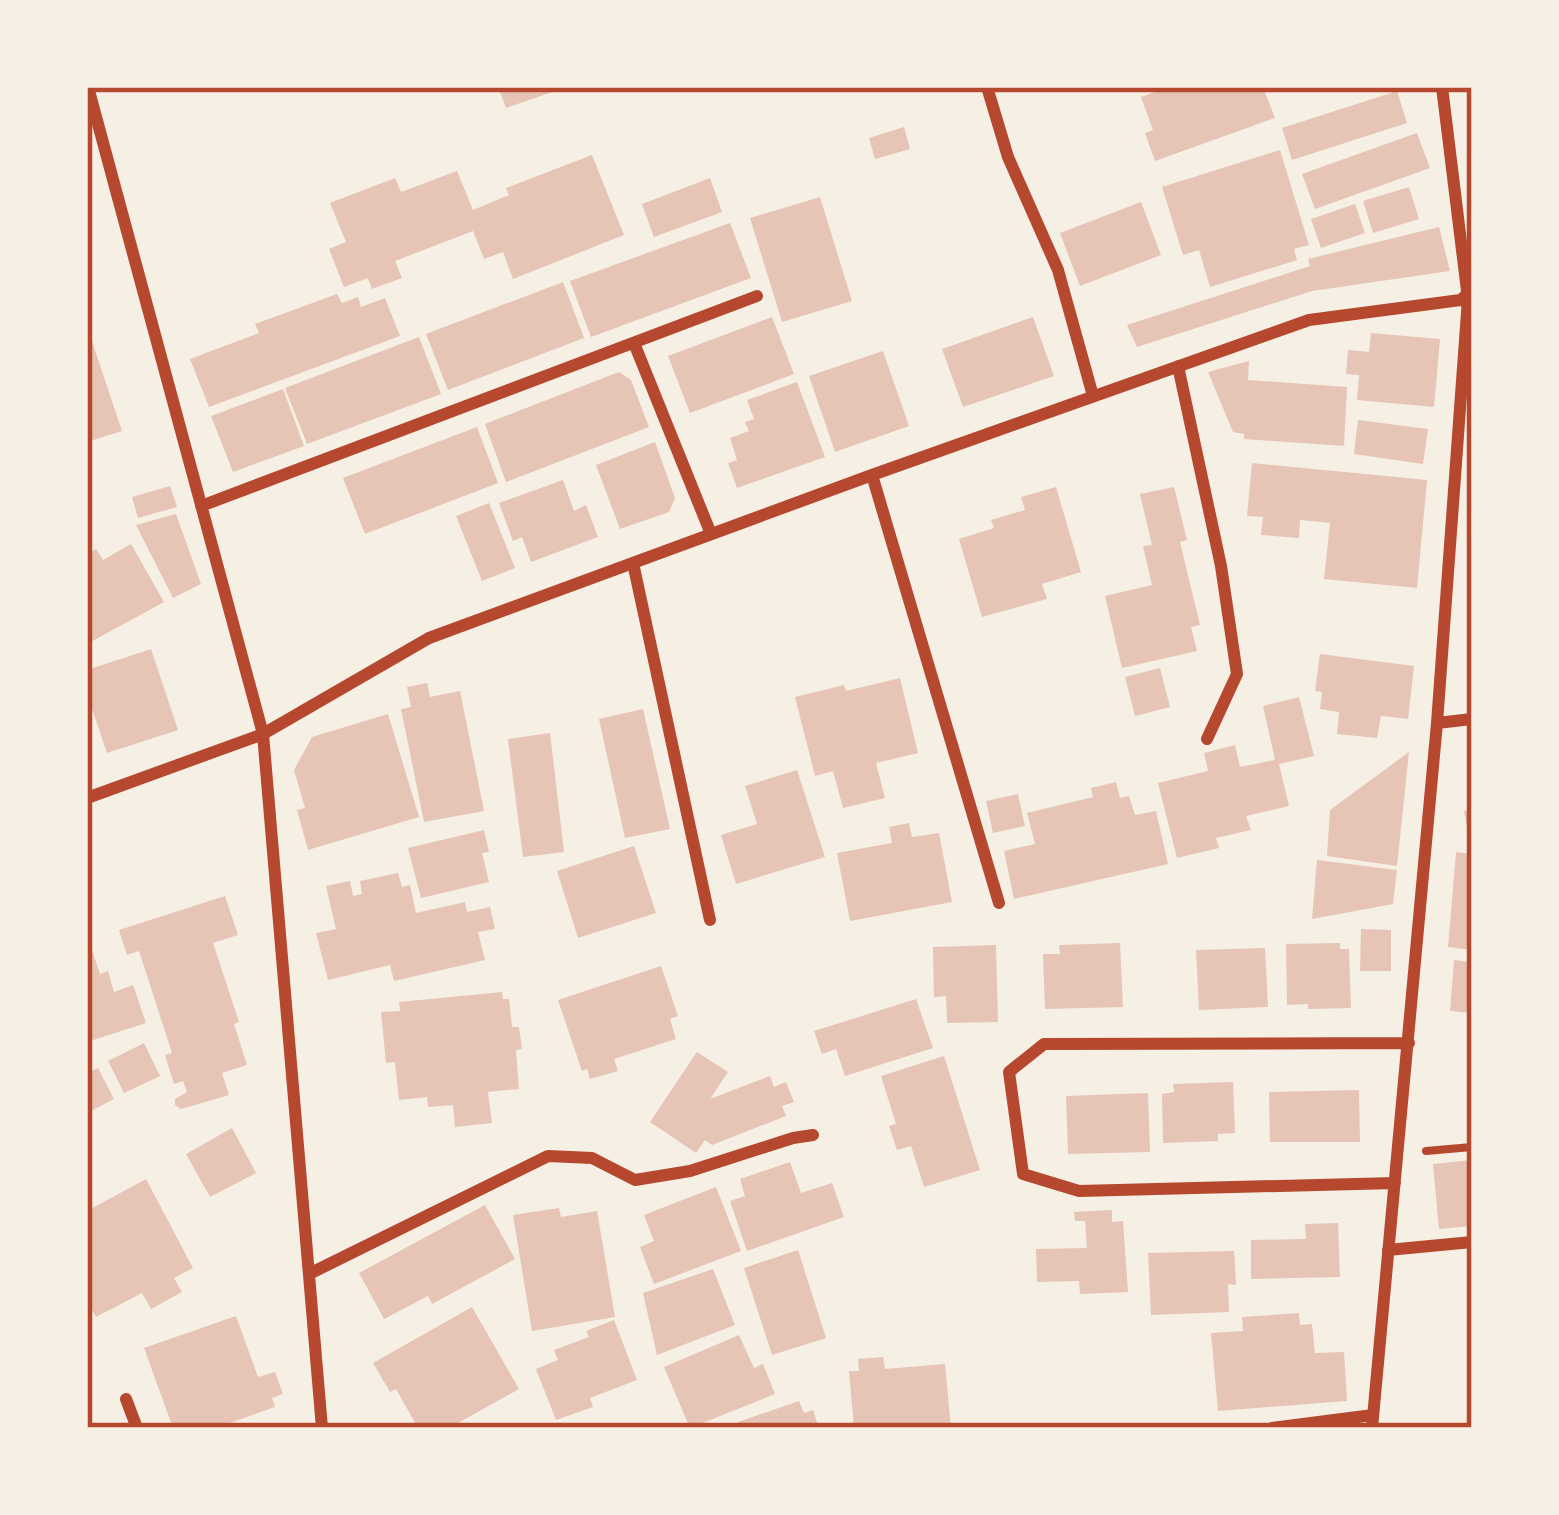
<svg xmlns="http://www.w3.org/2000/svg" width="1559" height="1515" viewBox="0 0 1559 1515" font-family="Jost,sans-serif">
<style>
.building{fill:#e6c5b7}
.lines{fill:none;stroke-linecap:round;stroke-linejoin:round}
.path{stroke:#b5482f;stroke-width:8}
.minor{stroke:#b5482f;stroke-width:12}
.tertiary{stroke:#b5482f;stroke-width:21}
.neatline{fill:none;stroke:#b5482f;stroke-width:4.5}
</style>
<rect width="100%" height="100%" fill="#f6efe4"/>
<path class="building" d="M 498,87 L 564,87 L 564,88 L 506,108 Z
M 1169,87 L 1263,87 L 1275,118 L 1155,161 L 1145,133 L 1153,130 L 1141,97 Z
M 1397,91 L 1407,123 L 1292,160 L 1282,128 Z
M 904,127 L 910,149 L 875,159 L 869,138 Z
M 1417,133 L 1430,168 L 1315,209 L 1302,174 Z
M 1280,150 L 1309,245 L 1294,249 L 1297,260 L 1210,287 L 1199,250 L 1183,255 L 1162,187 Z
M 592,155 L 624,235 L 513,279 L 503,252 L 484,259 L 473,231 L 395,261 L 402,278 L 372,289 L 368,278 L 344,287 L 329,249 L 346,242 L 330,203 L 395,178 L 401,192 L 457,171 L 473,210 L 509,195 L 506,188 Z
M 710,178 L 722,212 L 654,237 L 642,204 Z
M 1409,187 L 1419,219 L 1373,233 L 1363,201 Z
M 820,197 L 852,301 L 782,322 L 750,218 Z
M 1141,202 L 1161,255 L 1080,286 L 1060,233 Z
M 1355,204 L 1365,233 L 1321,248 L 1311,219 Z
M 730,223 L 751,278 L 591,337 L 570,281 Z
M 1439,227 L 1450,271 L 1312,291 L 1137,347 L 1127,325 L 1310,266 L 1308,259 Z
M 563,282 L 584,338 L 448,390 L 426,334 Z
M 337,294 L 342,303 L 358,297 L 361,307 L 385,298 L 400,336 L 209,407 L 190,359 L 259,333 L 255,324 Z
M 772,317 L 794,374 L 690,413 L 668,356 Z
M 1033,317 L 1054,376 L 963,407 L 942,349 Z
M 87,326 L 122,431 L 87,442 Z
M 1371,333 L 1440,339 L 1434,407 L 1357,400 L 1359,375 L 1346,374 L 1348,350 L 1369,352 Z
M 419,337 L 441,394 L 307,444 L 285,388 Z
M 883,351 L 909,426 L 835,452 L 809,376 Z
M 1249,361 L 1248,380 L 1347,387 L 1344,446 L 1244,439 L 1244,434 L 1233,432 L 1208,372 Z
M 619,372 L 631,380 L 649,427 L 506,482 L 485,424 Z
M 797,382 L 825,457 L 737,488 L 728,463 L 737,460 L 730,438 L 749,431 L 745,422 L 754,419 L 747,400 Z
M 283,389 L 304,446 L 233,472 L 211,416 Z
M 1358,420 L 1428,429 L 1423,464 L 1354,454 Z
M 477,427 L 498,483 L 365,534 L 343,478 Z
M 655,442 L 675,498 L 669,512 L 620,529 L 596,465 Z
M 1252,463 L 1427,480 L 1417,588 L 1324,579 L 1330,523 L 1300,520 L 1299,538 L 1261,535 L 1263,517 L 1247,516 Z
M 563,480 L 574,511 L 586,505 L 598,537 L 531,562 L 522,537 L 513,541 L 499,503 Z
M 170,486 L 177,507 L 138,518 L 132,497 Z
M 1056,487 L 1081,572 L 1042,584 L 1047,599 L 982,617 L 959,539 L 994,528 L 991,520 L 1025,510 L 1021,497 Z
M 1174,487 L 1187,540 L 1180,542 L 1200,625 L 1191,627 L 1197,651 L 1122,668 L 1105,596 L 1152,585 L 1143,546 L 1152,545 L 1140,494 Z
M 489,503 L 515,568 L 482,581 L 456,516 Z
M 176,514 L 201,584 L 173,598 L 136,525 Z
M 131,544 L 164,602 L 87,644 L 87,554 L 96,549 L 103,560 Z
M 151,649 L 178,730 L 107,753 L 87,694 L 87,670 Z
M 1320,654 L 1414,666 L 1408,719 L 1381,716 L 1377,738 L 1337,734 L 1339,712 L 1320,709 L 1322,692 L 1315,691 Z
M 1160,668 L 1170,707 L 1135,716 L 1125,677 Z
M 900,678 L 918,753 L 876,763 L 885,798 L 843,808 L 833,771 L 815,776 L 795,697 L 844,685 L 846,691 Z
M 427,683 L 430,697 L 460,691 L 484,811 L 424,822 L 401,709 L 411,707 L 407,687 Z
M 1299,697 L 1314,756 L 1279,764 L 1289,806 L 1246,816 L 1251,830 L 1216,838 L 1219,848 L 1177,858 L 1158,783 L 1208,771 L 1204,753 L 1235,745 L 1240,767 L 1275,760 L 1263,706 Z
M 643,709 L 670,829 L 625,838 L 599,719 Z
M 388,714 L 419,817 L 308,850 L 297,810 L 305,808 L 294,770 L 312,737 Z
M 550,733 L 564,852 L 523,857 L 508,739 Z
M 1409,752 L 1397,866 L 1327,856 L 1330,810 Z
M 797,770 L 825,857 L 736,884 L 721,835 L 757,824 L 745,786 Z
M 1116,782 L 1120,798 L 1129,796 L 1135,815 L 1156,811 L 1168,864 L 1014,899 L 1004,851 L 1035,844 L 1027,813 L 1093,797 L 1091,788 Z
M 1018,794 L 1025,826 L 993,833 L 986,801 Z
M 1472,810 L 1472,844 L 1470,844 L 1464,811 Z
M 909,823 L 912,837 L 939,833 L 952,902 L 850,921 L 837,853 L 892,843 L 889,827 Z
M 484,830 L 489,852 L 482,853 L 489,882 L 421,898 L 408,848 Z
M 634,846 L 656,913 L 578,938 L 557,871 Z
M 1456,852 L 1472,854 L 1472,950 L 1448,947 Z
M 1317,860 L 1397,870 L 1393,904 L 1312,919 Z
M 398,873 L 402,887 L 410,885 L 416,913 L 465,902 L 467,912 L 490,907 L 495,929 L 478,932 L 485,960 L 394,981 L 390,965 L 328,980 L 316,933 L 336,929 L 326,886 L 350,881 L 353,896 L 362,894 L 360,881 Z
M 225,896 L 238,935 L 213,943 L 239,1022 L 234,1024 L 247,1065 L 222,1073 L 229,1095 L 181,1109 L 175,1105 L 175,1099 L 187,1092 L 183,1081 L 174,1084 L 165,1055 L 172,1053 L 139,951 L 127,955 L 119,930 Z
M 1361,929 L 1391,930 L 1391,971 L 1360,971 Z
M 87,935 L 100,974 L 108,971 L 114,992 L 133,985 L 146,1023 L 87,1042 Z
M 1120,943 L 1123,1007 L 1045,1009 L 1043,954 L 1060,954 L 1059,945 Z
M 1340,943 L 1340,949 L 1349,949 L 1351,1008 L 1308,1009 L 1308,1004 L 1287,1005 L 1286,944 Z
M 996,945 L 998,1022 L 947,1023 L 946,996 L 934,997 L 933,947 Z
M 1265,948 L 1268,1007 L 1199,1010 L 1196,950 Z
M 1454,960 L 1472,962 L 1472,1013 L 1450,1011 Z
M 661,966 L 678,1016 L 670,1019 L 676,1039 L 614,1059 L 618,1071 L 590,1079 L 587,1069 L 582,1071 L 558,1000 Z
M 502,992 L 503,999 L 509,999 L 512,1027 L 519,1027 L 522,1049 L 516,1050 L 519,1089 L 488,1092 L 492,1123 L 455,1127 L 453,1105 L 428,1107 L 427,1097 L 399,1100 L 395,1062 L 386,1063 L 381,1012 L 400,1011 L 399,1002 Z
M 916,999 L 933,1048 L 845,1076 L 836,1049 L 822,1054 L 814,1031 Z
M 144,1043 L 160,1076 L 124,1093 L 108,1061 Z
M 697,1052 L 728,1072 L 710,1099 L 770,1076 L 774,1087 L 786,1082 L 794,1102 L 782,1106 L 786,1116 L 712,1145 L 705,1140 L 696,1153 L 650,1122 Z
M 944,1056 L 980,1170 L 924,1187 L 911,1146 L 897,1150 L 889,1126 L 896,1124 L 881,1076 Z
M 98,1068 L 114,1099 L 87,1113 L 87,1073 Z
M 1233,1082 L 1235,1133 L 1218,1134 L 1218,1141 L 1163,1143 L 1162,1094 L 1174,1092 L 1173,1084 Z
M 1359,1090 L 1360,1142 L 1270,1142 L 1269,1092 Z
M 1148,1093 L 1150,1152 L 1068,1154 L 1066,1096 Z
M 232,1128 L 256,1173 L 210,1197 L 186,1154 Z
M 1472,1160 L 1472,1226 L 1439,1229 L 1433,1164 Z
M 790,1162 L 801,1193 L 832,1183 L 844,1217 L 747,1251 L 730,1201 L 745,1196 L 740,1179 Z
M 146,1179 L 193,1268 L 174,1278 L 182,1292 L 151,1309 L 142,1293 L 96,1317 L 87,1301 L 87,1211 Z
M 716,1187 L 741,1251 L 654,1284 L 640,1247 L 654,1241 L 644,1215 Z
M 485,1205 L 515,1259 L 432,1304 L 428,1296 L 384,1319 L 359,1273 Z
M 559,1208 L 561,1217 L 597,1211 L 615,1317 L 532,1331 L 513,1215 Z
M 1112,1210 L 1112,1222 L 1123,1221 L 1128,1292 L 1080,1294 L 1079,1281 L 1037,1282 L 1036,1249 L 1087,1248 L 1085,1221 L 1075,1221 L 1074,1212 Z
M 1338,1223 L 1340,1277 L 1251,1279 L 1251,1240 L 1306,1239 L 1305,1224 Z
M 798,1250 L 826,1338 L 772,1355 L 744,1268 Z
M 1234,1251 L 1236,1285 L 1228,1284 L 1229,1312 L 1151,1315 L 1148,1253 Z
M 713,1269 L 735,1325 L 657,1355 L 643,1293 Z
M 472,1307 L 519,1389 L 449,1428 L 418,1428 L 396,1389 L 390,1392 L 373,1363 Z
M 1299,1313 L 1300,1325 L 1312,1324 L 1315,1353 L 1344,1352 L 1347,1401 L 1218,1411 L 1211,1333 L 1243,1331 L 1242,1317 Z
M 236,1316 L 258,1377 L 275,1372 L 283,1394 L 272,1398 L 275,1407 L 215,1428 L 173,1428 L 144,1348 Z
M 614,1320 L 637,1380 L 590,1398 L 593,1407 L 556,1420 L 536,1369 L 558,1360 L 554,1350 L 589,1337 L 586,1331 Z
M 739,1335 L 754,1368 L 763,1364 L 775,1394 L 690,1428 L 664,1367 Z
M 883,1357 L 885,1369 L 945,1364 L 951,1428 L 854,1428 L 849,1371 L 859,1371 L 858,1359 Z
M 799,1401 L 804,1413 L 813,1410 L 819,1428 L 740,1428 L 738,1422 Z"/>
<g class="lines">
<path class="path" d="M 1426,1151 L 1472,1147"/>
<path class="minor" d="M 88,87 L 263,734 L 322,1428
M 987,87 L 1008,157 L 1058,270 L 1093,396
M 634,343 L 711,534
M 1178,366 L 1221,566 L 1237,674 L 1207,739
M 872,475 L 999,903
M 201,506 L 757,296
M 633,563 L 710,920
M 1437,723 L 1472,719
M 87,798 L 263,734 L 429,638 L 872,475 L 1309,320 L 1468,299
M 1395,1183 L 1079,1191 L 1023,1174 L 1009,1072 L 1044,1044 L 1409,1043
M 1388,1250 L 1472,1242
M 309,1274 L 548,1156 L 592,1158 L 635,1180 L 690,1171 L 793,1138 L 813,1135
M 126,1399 L 137,1428
M 1272,1428 L 1373,1415
M 1372,1428 L 1437,723 L 1468,299 L 1442,87"/>
<path class="tertiary" d="M 1468,299 L 1472,298"/>
</g>
<rect width="1559" height="1515" fill="none" stroke="#f6efe4" stroke-width="180"/>
<rect x="90" y="90" width="1379" height="1335" class="neatline"/>
</svg>
